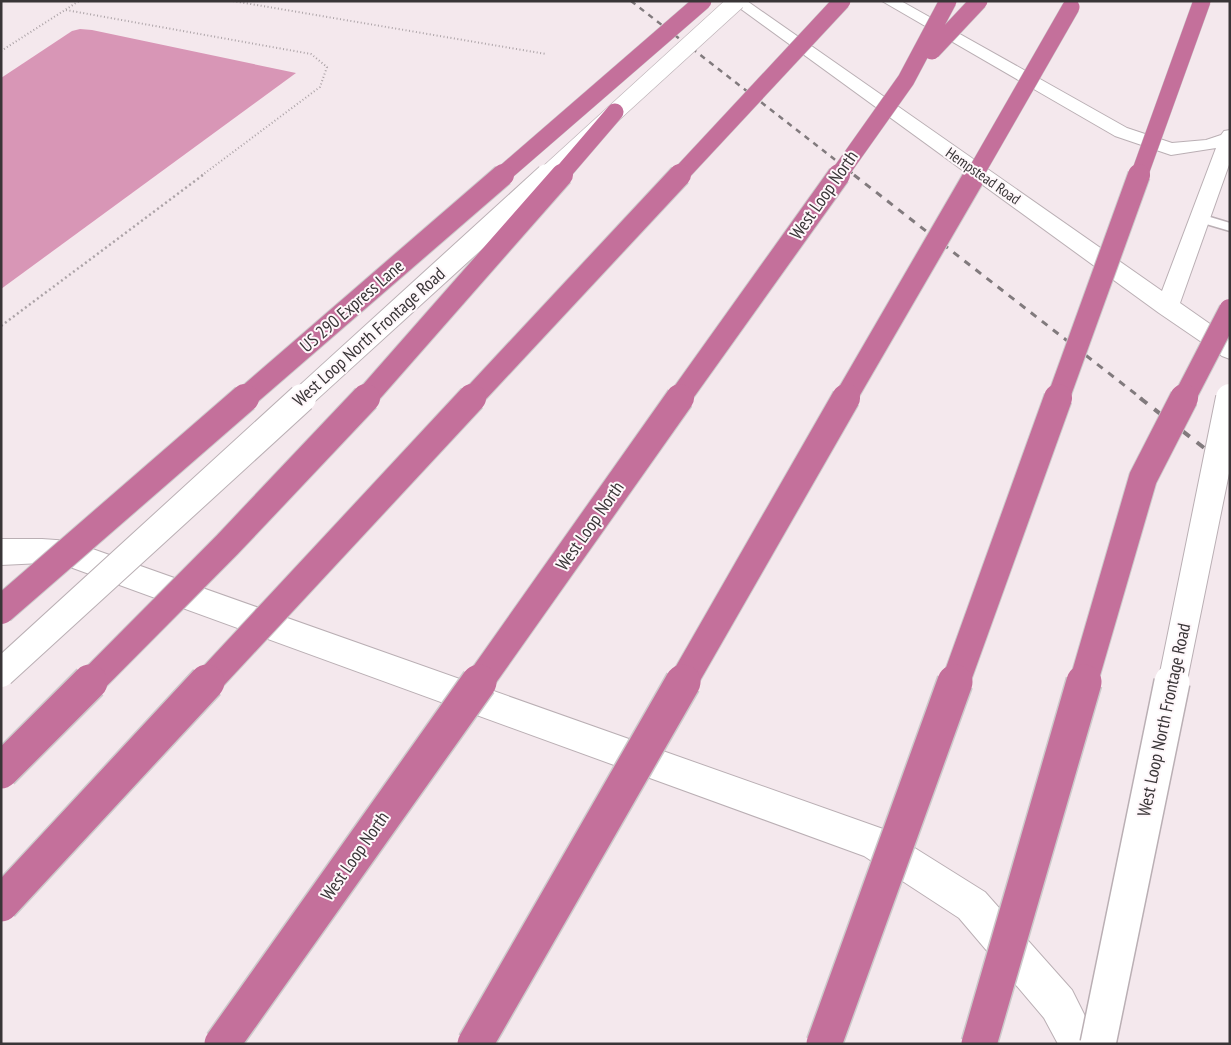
<svg xmlns="http://www.w3.org/2000/svg" width="1231" height="1045" viewBox="0 0 1231 1045" font-family="'PT Sans Narrow',sans-serif">
<style>
.water{fill:#d896b6}
.lines{fill:none;stroke-linecap:round;stroke-linejoin:round}
.lane-casing{stroke:#baafb4;stroke-width:3}
.secondary-casing{stroke:#baafb4;stroke-width:2}
.path-far1{stroke:#aca3a7;stroke-width:2;stroke-dasharray:1 2.5;stroke-linecap:butt}
.path{stroke:#aca3a7;stroke-width:2.5;stroke-dasharray:2 3;stroke-linecap:butt}
.lane{fill:#fff;fill-rule:evenodd}
.secondary{fill:#fff;fill-rule:evenodd}
.rail-far2{stroke:#817a7d;stroke-width:2.5;stroke-dasharray:5.5 5.5;stroke-linecap:butt}
.rail-far1{stroke:#817a7d;stroke-width:3;stroke-dasharray:7 7;stroke-linecap:butt}
.rail{stroke:#817a7d;stroke-width:4;stroke-dasharray:9 9;stroke-linecap:butt}
.secondary-bridge-far3-casing{stroke:#baafb4;stroke-width:18;stroke-linecap:butt}
.secondary-bridge-far2-casing{stroke:#baafb4;stroke-width:24;stroke-linecap:butt}
.secondary-bridge-far1-casing{stroke:#baafb4;stroke-width:30;stroke-linecap:butt}
.secondary-bridge-casing{stroke:#baafb4;stroke-width:38;stroke-linecap:butt}
.highway-bridge-far3-casing{stroke:#cccacb;stroke-width:18;stroke-linecap:butt}
.highway-bridge-far2-casing{stroke:#cccacb;stroke-width:24;stroke-linecap:butt}
.highway-bridge-far1-casing{stroke:#cccacb;stroke-width:30;stroke-linecap:butt}
.highway-bridge-casing{stroke:#cccacb;stroke-width:38;stroke-linecap:butt}
.secondary-bridge-far3{stroke:#fff;stroke-width:17}
.secondary-bridge-far2{stroke:#fff;stroke-width:22}
.secondary-bridge-far1{stroke:#fff;stroke-width:28}
.secondary-bridge{stroke:#fff;stroke-width:35}
.highway-bridge-far3{stroke:#c4709b;stroke-width:17}
.highway-bridge-far2{stroke:#c4709b;stroke-width:22}
.highway-bridge-far1{stroke:#c4709b;stroke-width:28}
.highway-bridge{stroke:#c4709b;stroke-width:35}
.labels{text-anchor:middle;stroke-width:4;stroke-linejoin:round;paint-order:stroke}
.far-street-label{font-size:15px;fill:#393537;stroke:#fef7fa}
.street-label{font-size:18px;fill:#393537;stroke:#fef7fa}
</style>
<rect width="100%" height="100%" fill="#f4e8ed"/>
<path class="water" d="M 80,29 L 92,30 L 296,73 L 1,289 L 1,78 L 72,31 Z"/>
<g class="lines">
<g class="lane-casing">
<path id="lane" d="M 1200,214 L 1230,223 L 1230,231 L 1196,221 L 1194,218 Z"/>
</g>
<g class="secondary-casing">
<path id="secondary" d="M 730,1 L 747,1 L 1162,291 L 1216,148 L 1171,155 L 1115,136 L 882,1 L 901,1 L 1127,128 L 1172,143 L 1206,140 L 1221,135 L 1224,131 L 1230,130 L 1230,162 L 1180,303 L 1230,338 L 1230,359 L 1222,356 L 1159,313 Z
M 1,539 L 42,539 L 70,541 L 886,830 L 985,892 L 1072,990 L 1099,1044 L 1058,1044 L 1044,1018 L 959,918 L 864,856 L 70,567 L 42,563 L 1,565 Z"/>
</g>
<path class="path-far1" d="M 233,1 L 546,54
M 66,10 L 311,54 L 327,67 L 320,87 L 201,176
M 1,51 L 79,1"/>
<path class="path" d="M 1,326 L 203,175"/>
<use href="#lane" class="lane"/>
<use href="#secondary" class="secondary"/>
<path class="rail-far2" d="M 631,1 L 856,176"/>
<path class="rail-far1" d="M 854,175 L 1142,399"/>
<path class="rail" d="M 1140,398 L 1230,468"/>
<g class="secondary-bridge-far3-casing">
<path id="secondary-bridge-far3" d="M 545,176 L 737,1"/>
</g>
<g class="secondary-bridge-far2-casing">
<path id="secondary-bridge-far2" d="M 301,399 L 547,175
M 1230,399 L 1230,397"/>
</g>
<g class="secondary-bridge-far1-casing">
<path id="secondary-bridge-far1" d="M 1,673 L 302,398
M 1172,684 L 1230,398"/>
</g>
<g class="secondary-bridge-casing">
<path id="secondary-bridge" d="M 1098,1044 L 1172,682"/>
</g>
<g class="highway-bridge-far3-casing">
<path id="highway-bridge-far3" d="M 932,51 L 979,1
M 501,176 L 703,1
M 560,176 L 615,112
M 679,176 L 842,1
M 838,176 L 906,80 L 948,1
M 974,176 L 1071,7
M 1139,176 L 1202,1"/>
</g>
<g class="highway-bridge-far2-casing">
<path id="highway-bridge-far2" d="M 244,399 L 503,175
M 365,399 L 562,175
M 471,399 L 680,175
M 679,399 L 839,175
M 845,399 L 975,175
M 1058,399 L 1139,175
M 1184,399 L 1230,310"/>
</g>
<g class="highway-bridge-far1-casing">
<path id="highway-bridge-far1" d="M 1,610 L 245,398
M 89,684 L 227,545 L 366,398
M 206,684 L 472,398
M 478,684 L 680,398
M 682,684 L 846,398
M 955,684 L 1058,398
M 1083,684 L 1143,478 L 1184,398"/>
</g>
<g class="highway-bridge-casing">
<path id="highway-bridge" d="M 1,771 L 90,682
M 1,904 L 207,682
M 222,1044 L 479,682
M 475,1044 L 683,682
M 824,1044 L 955,682
M 979,1044 L 1084,682"/>
</g>
<use href="#secondary-bridge-far3" class="secondary-bridge-far3"/>
<use href="#secondary-bridge-far2" class="secondary-bridge-far2"/>
<use href="#secondary-bridge-far1" class="secondary-bridge-far1"/>
<use href="#secondary-bridge" class="secondary-bridge"/>
<use href="#highway-bridge-far3" class="highway-bridge-far3"/>
<use href="#highway-bridge-far2" class="highway-bridge-far2"/>
<use href="#highway-bridge-far1" class="highway-bridge-far1"/>
<use href="#highway-bridge" class="highway-bridge"/>
</g>
<g class="labels">
<g class="far-street-label">
<text transform="translate(983 176) rotate(35)" y="5">Hempstead Road</text>
</g>
<g class="street-label">
<text transform="translate(824 195) rotate(-55)" y="6">West Loop North</text>
<text transform="translate(352 306) rotate(-41)" y="6">US 290 Express Lane</text>
<text transform="translate(369 337) rotate(-42)" y="6">West Loop North Frontage Road</text>
<text transform="translate(590 526) rotate(-55)" y="6">West Loop North</text>
<text transform="translate(1164 720) rotate(-78)" y="6">West Loop North Frontage Road</text>
<text transform="translate(355 856) rotate(-55)" y="6">West Loop North</text>
</g>
</g>
<rect width="1231" height="1045" fill="none" stroke="#393537" stroke-width="5"/>
</svg>
